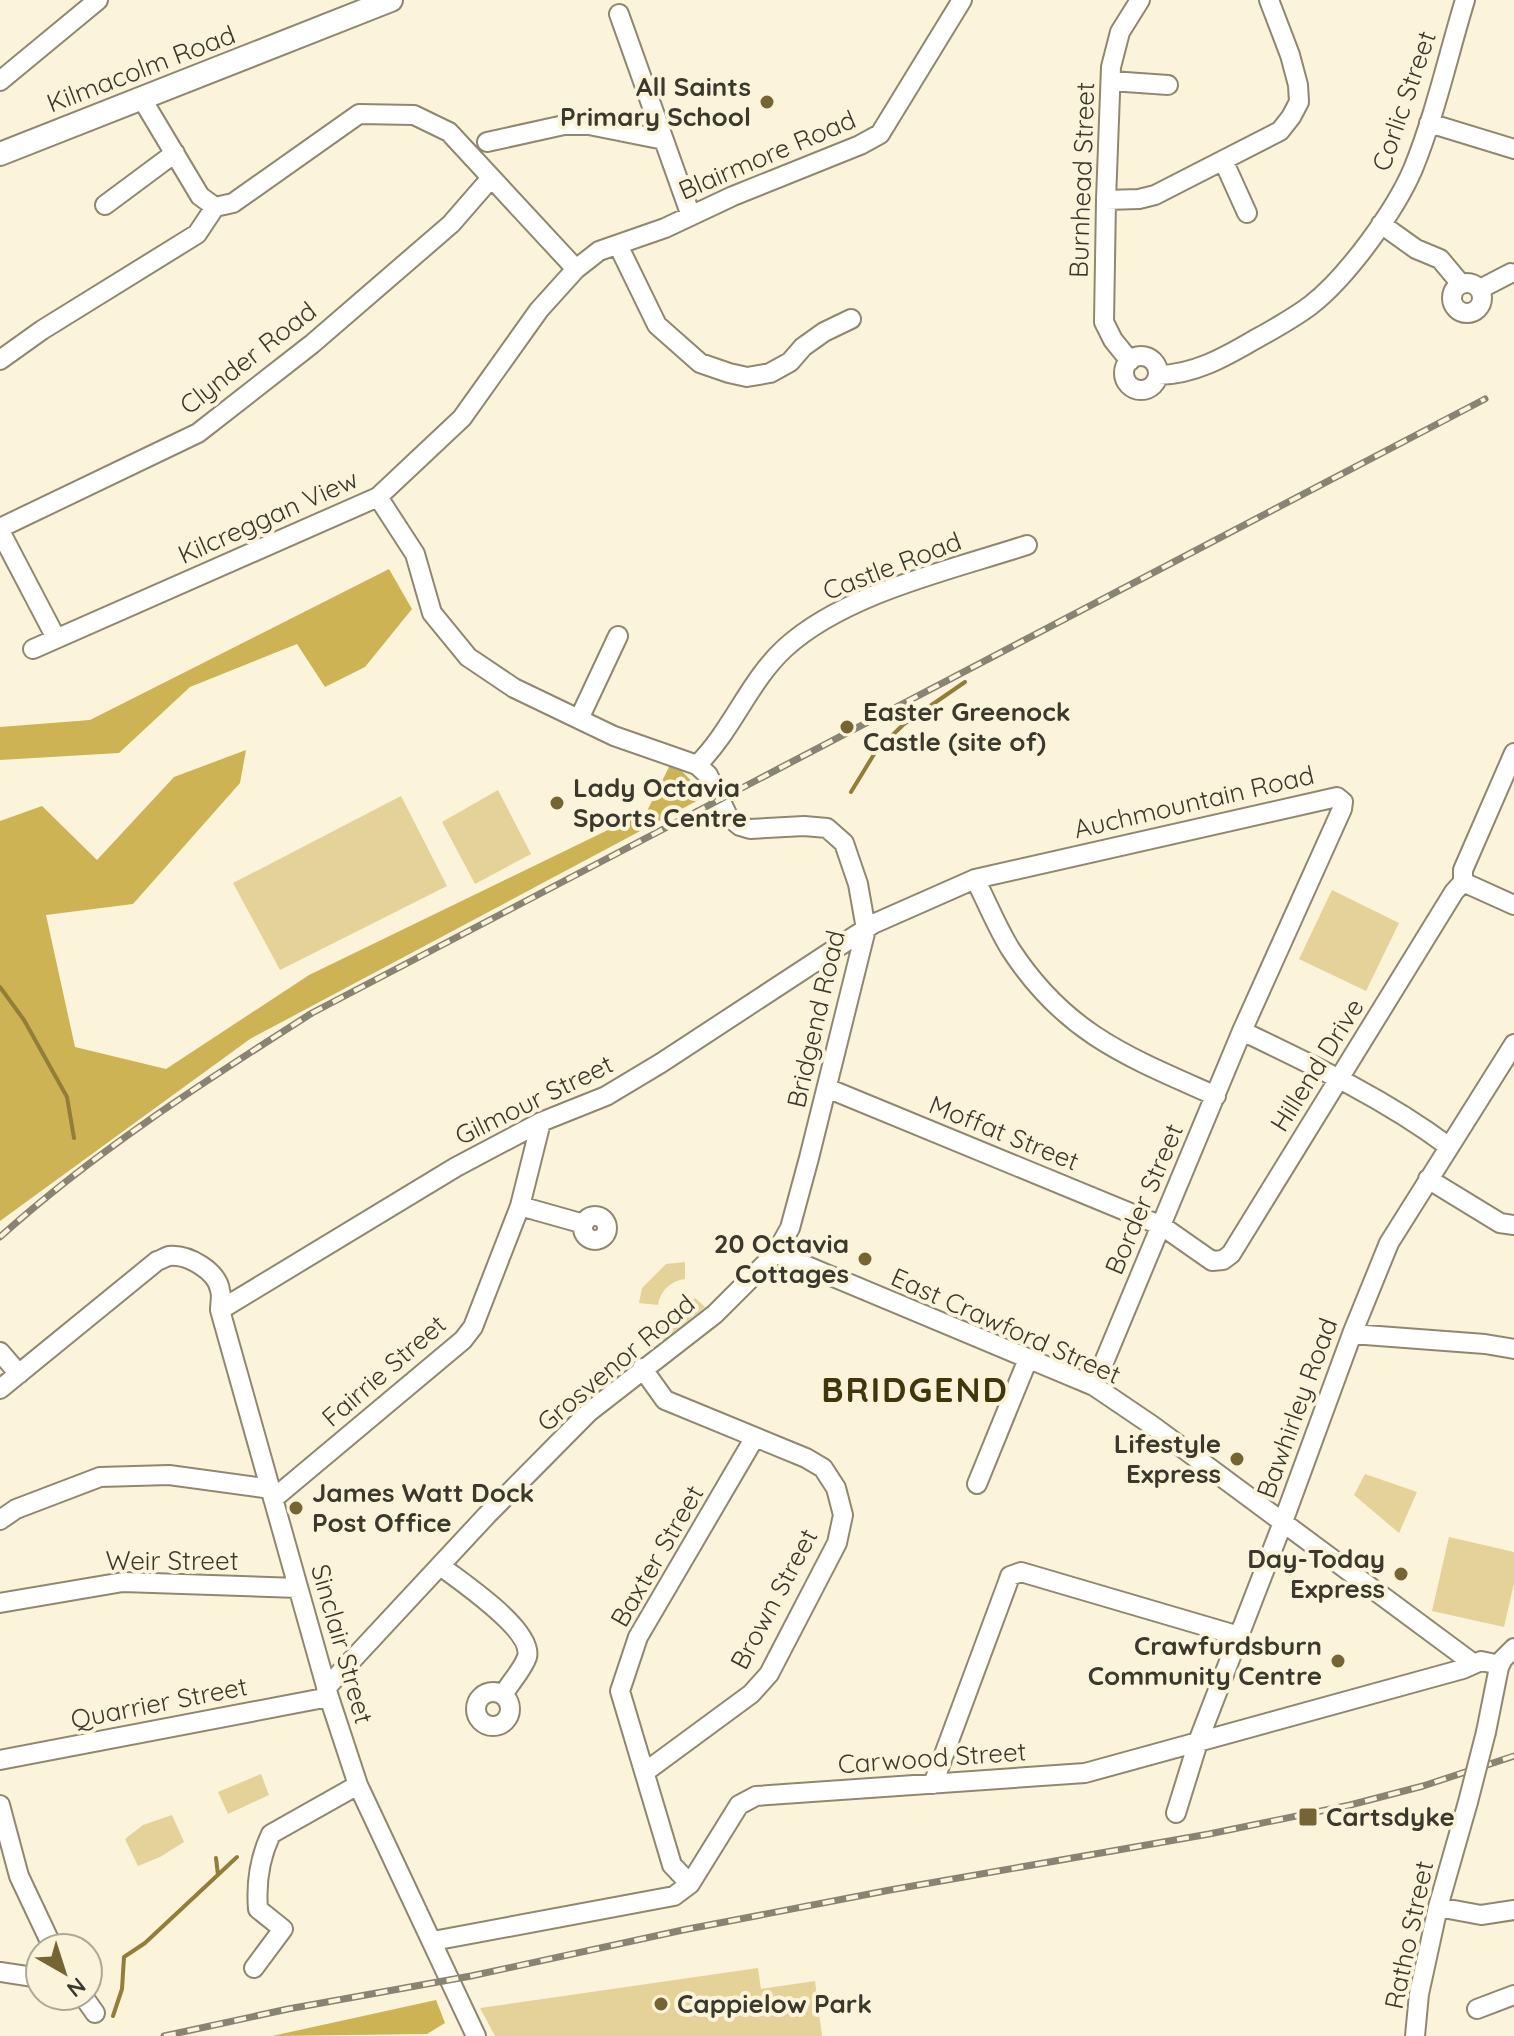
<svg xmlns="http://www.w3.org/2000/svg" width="1514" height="2036" viewBox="0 0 1514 2036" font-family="Quicksand,sans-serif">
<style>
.green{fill:#e4d298}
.forest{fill:#ceb354}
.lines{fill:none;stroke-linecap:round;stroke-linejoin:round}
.stream{stroke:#927e38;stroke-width:4}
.minor-casing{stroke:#8f8770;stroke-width:22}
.major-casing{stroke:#8f8770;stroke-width:26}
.minor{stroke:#fff;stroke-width:18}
.major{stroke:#fff;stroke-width:22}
.rail-casing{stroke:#888372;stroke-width:7}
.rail{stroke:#fbf4da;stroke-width:4;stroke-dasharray:12;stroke-linecap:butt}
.minor-bridge-casing{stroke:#8f8770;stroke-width:22;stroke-linecap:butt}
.minor-bridge{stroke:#fff;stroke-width:18}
.poi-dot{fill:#746532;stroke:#fbf4da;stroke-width:3}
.labels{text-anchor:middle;stroke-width:8;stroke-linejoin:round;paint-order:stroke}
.street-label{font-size:26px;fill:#3b382d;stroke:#fbf4da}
.poi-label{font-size:26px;font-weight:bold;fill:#3b382d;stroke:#fbf4da;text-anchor:end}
.district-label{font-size:34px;font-weight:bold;letter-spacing:2px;fill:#41360b;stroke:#fbf4da}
</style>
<rect width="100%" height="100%" fill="#fbf4da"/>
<path class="green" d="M 498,790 L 531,854 L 475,884 L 442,822 Z
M 401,796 L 447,886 L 280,970 L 233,883 Z
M 1332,890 L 1399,923 L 1366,991 L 1299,959 Z
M 685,1262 L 685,1279 C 671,1281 660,1290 658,1305 L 639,1303 L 642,1288 L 666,1264 Z
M 695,1298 L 705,1307 L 663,1340 L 656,1332 Z
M 1365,1474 L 1417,1492 L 1399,1533 L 1354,1495 Z
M 1449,1537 L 1514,1552 L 1514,1583 L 1504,1627 L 1432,1611 Z
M 261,1774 L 269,1795 L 228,1814 L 218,1792 Z
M 172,1815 L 184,1842 L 160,1857 L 138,1866 L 125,1839 L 143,1825 Z
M 758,1968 L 761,1989 L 815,1981 L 822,2036 L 495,2036 L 480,2008 Z"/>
<path class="forest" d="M 389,569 L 412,609 L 365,667 L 325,687 L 297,644 L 190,687 L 119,753 L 0,760 L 0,727 L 90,720 Z
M 246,750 L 240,783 L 133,904 L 46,915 L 75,1047 L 166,1069 L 309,975 L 647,811 L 672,761 L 706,796 L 250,1039 L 0,1221 L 0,821 L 42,806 L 97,860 L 174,777 Z
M 436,2000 L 445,2023 L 427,2034 L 272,2036 Z"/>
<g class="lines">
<path class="stream" d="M 851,792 L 876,751 L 904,724 L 965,682
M 0,987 L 24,1020 L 67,1097 L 74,1138
M 216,1858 L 218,1875
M 113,2016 L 122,1989 L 124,1957 L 145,1943 L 237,1857"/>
<g class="minor-casing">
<path id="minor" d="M 619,14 L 691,216
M 0,81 L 98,0
M 1111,81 L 1168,85
M 142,99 L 200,196 L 215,207
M 1429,123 L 1514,149
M 487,142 L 564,125 L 589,125 L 664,140
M 1223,160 L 1247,213
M 1106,200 L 1139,199 L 1155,195 L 1280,131 L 1291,117 L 1299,102 L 1298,85 L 1290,55 L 1269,0
M 105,205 L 175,153
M 1381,224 L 1416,249 L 1440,259 L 1461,284
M 618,245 L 657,325 L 700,363 L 729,373 L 747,377 L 770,373 L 790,362 L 803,347 L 824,332 L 851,319
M1452 298a15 15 0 1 1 30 0a15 15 0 1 1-30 0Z
M 1480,289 L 1511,273
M1124 373a17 17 0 1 1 34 0a17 17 0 1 1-34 0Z
M 0,360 L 42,330 L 197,234 L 215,207 L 233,203 L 359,114 L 414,115 L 449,132 L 576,269
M 1130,361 L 1113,340 L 1104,322 L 1106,200 L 1111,67 L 1120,32 L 1140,0
M 1158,375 C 1193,375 1225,357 1254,340 C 1274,329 1294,318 1311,305 C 1347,277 1395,211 1413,169 C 1435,115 1448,56 1465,0
M 0,528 L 198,433 L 312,344 L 451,224 L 491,178
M 0,531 L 56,638
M 33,649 L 378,497 L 462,418 L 539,310 L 576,269 L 599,251 L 665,228 L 733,196 L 860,145 L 880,134 L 962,0
M 579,719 L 618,636
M 697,765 C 732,731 749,681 785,648 C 845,593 951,570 1027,545
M 975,879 C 987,902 997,928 1011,950 C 1066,1034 1128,1057 1216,1096
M 1463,882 L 1463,870 L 1514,753
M 1463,882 L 1514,905
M 1242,1031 C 1313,1065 1385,1099 1448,1146
M 827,1088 L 1162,1226 L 1212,1261 L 1223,1260 L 1231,1254 L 1454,892 L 1463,882
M 1428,1179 L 1500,1223 L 1514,1225
M 520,1206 L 584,1224
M583 1228a12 12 0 1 1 24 0a12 12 0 1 1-24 0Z
M 776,1253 L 1094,1386 L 1153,1426 L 1474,1664
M 220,1310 L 456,1167 L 541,1122 L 606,1096 L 661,1063 L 873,924 L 975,879 L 1337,797 L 1343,802 L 1342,809 L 1242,1031 L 1094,1386
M 1352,1334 L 1485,1344 L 1514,1349
M 0,1352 L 19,1374
M 642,1368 L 665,1400 L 806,1458 L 823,1468 L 836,1488 L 843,1515 L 837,1543 L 769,1674 L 751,1694 L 645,1772
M 0,1389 L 157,1261 C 161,1260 165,1257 169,1256 C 188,1254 217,1271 220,1290 C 222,1296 220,1304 220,1310 L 329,1697 L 358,1785 L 476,2036
M 977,1484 L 1028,1359
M 273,1499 L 463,1340 L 473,1327 L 520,1206 L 541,1122
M 0,1520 L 16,1509 L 100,1477 L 169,1475 L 271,1489
M 442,1567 C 461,1582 534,1630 527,1657 C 523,1669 510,1683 503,1695
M 0,1603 L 123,1582 L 298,1588
M 326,1688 L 487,1515 L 589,1412 L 715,1314 L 776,1253 L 790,1228 L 809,1158 L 866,929 L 858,884 L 844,843 L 827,828 L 804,826 L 750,829 L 740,826 L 728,816 L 708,775 L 697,765 L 614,736 L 514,688 L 468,657 L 432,613 L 415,554 L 378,497
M476 1709a17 17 0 1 1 34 0a17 17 0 1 1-34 0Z
M 1486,1732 L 1499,1667 L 1503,1659 L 1514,1648
M 0,1760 L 329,1697
M 933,1784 L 1008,1582 L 1010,1576 L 1021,1572 L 1239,1636
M 0,1805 L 19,1876 L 53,1948
M 1176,1813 L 1199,1739 L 1280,1530 L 1352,1334 L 1389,1243 L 1514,1044
M 690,1884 L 672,1865 L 620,1691 L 638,1637 L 755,1437
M 1438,1907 L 1481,1915 L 1514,1910
M 433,1941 L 674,1896 L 690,1884 L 739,1805 L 756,1796 L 1085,1773 L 1463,1669 L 1481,1661 L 1500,1665
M 254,1968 L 283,1929 L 258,1909 C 256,1884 260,1857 271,1834 L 358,1785
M 0,1972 L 40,1978
M 83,1996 L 95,2013
M 1477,2009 L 1514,1995
M 1415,2036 L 1419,1994 L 1438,1907 L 1468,1802"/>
</g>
<g class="major-casing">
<path id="major" d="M 0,154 L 391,0"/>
</g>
<use href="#minor" class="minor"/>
<use href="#major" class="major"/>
<g class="rail-casing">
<path id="rail" d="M 0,1237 C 95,1151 204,1082 312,1013 L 1485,399
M 164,2036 L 288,2009 L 471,1976 L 683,1930 L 890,1890 L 1209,1834 L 1350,1805 L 1423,1786 L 1514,1756"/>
</g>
<use href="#rail" class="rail"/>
<g class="minor-bridge-casing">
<path id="minor-bridge" d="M 1468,1802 L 1486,1732"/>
</g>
<use href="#minor-bridge" class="minor-bridge"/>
</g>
<g class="poi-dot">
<circle cx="767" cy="102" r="8"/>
<circle cx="847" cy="727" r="8"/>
<circle cx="557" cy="803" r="8"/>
<circle cx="865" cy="1259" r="8"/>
<circle cx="1237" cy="1459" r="8"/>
<circle cx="296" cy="1508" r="8"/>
<circle cx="1401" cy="1574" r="8"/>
<circle cx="1338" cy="1661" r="8"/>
<rect x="1298" y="1807" width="20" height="20" rx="4"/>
<circle cx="661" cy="2004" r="8"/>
</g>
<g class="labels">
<g class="street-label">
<text transform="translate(141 69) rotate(-21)" y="9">Kilmacolm Road</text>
<text transform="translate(1404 101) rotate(-71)" y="9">Corlic Street</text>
<text transform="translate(767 155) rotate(-23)" y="9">Blairmore Road</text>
<text transform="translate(1082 180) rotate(-88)" y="9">Burnhead Street</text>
<text transform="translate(248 358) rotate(-38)" y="9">Clynder Road</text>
<text transform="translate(268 517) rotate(-24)" y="9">Kilcreggan View</text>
<text transform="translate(892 566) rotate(-21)" y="9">Castle Road</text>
<text transform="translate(1194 802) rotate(-13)" y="9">Auchmountain Road</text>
<text transform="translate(816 1019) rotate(-77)" y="9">Bridgend Road</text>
<text transform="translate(1317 1065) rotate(-58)" y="9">Hillend Drive</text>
<text transform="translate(534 1100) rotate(-26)" y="9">Gilmour Street</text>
<text transform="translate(1004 1133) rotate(22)" y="9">Moffat Street</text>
<text transform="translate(1144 1199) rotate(-67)" y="9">Border Street</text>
<text transform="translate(1006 1326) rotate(24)" y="9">East Crawford Street</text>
<text transform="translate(616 1363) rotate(-40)" y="9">Grosvenor Road</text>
<text transform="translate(384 1371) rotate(-41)" y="9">Fairrie Street</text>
<text transform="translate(1297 1408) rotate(-70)" y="9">Bawhirley Road</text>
<text transform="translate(657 1556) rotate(-60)" y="9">Baxter Street</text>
<text x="172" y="1570">Weir Street</text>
<text transform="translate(774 1599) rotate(-62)" y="9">Brown Street</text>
<text transform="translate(342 1644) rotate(74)" y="9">Sinclair Street</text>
<text transform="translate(159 1703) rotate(-11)" y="9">Quarrier Street</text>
<text transform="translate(932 1758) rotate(-4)" y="9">Carwood Street</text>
<text transform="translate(1409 1935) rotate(-78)" y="9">Ratho Street</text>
</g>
<g class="poi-label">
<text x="751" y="96">All Saints<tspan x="751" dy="30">Primary School</tspan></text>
<text x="863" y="721" text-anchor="start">Easter Greenock<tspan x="863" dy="30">Castle (site of)</tspan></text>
<text x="573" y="797" text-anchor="start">Lady Octavia<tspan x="573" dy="30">Sports Centre</tspan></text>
<text x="849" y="1253">20 Octavia<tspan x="849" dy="30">Cottages</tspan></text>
<text x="1221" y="1453">Lifestyle<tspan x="1221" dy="30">Express</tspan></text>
<text x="312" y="1502" text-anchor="start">James Watt Dock<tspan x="312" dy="30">Post Office</tspan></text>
<text x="1385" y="1568">Day-Today<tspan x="1385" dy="30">Express</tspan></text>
<text x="1322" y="1655">Crawfurdsburn<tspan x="1322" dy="30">Community Centre</tspan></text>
<text x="1326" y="1826" text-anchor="start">Cartsdyke</text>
<text x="677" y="2013" text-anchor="start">Cappielow Park</text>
</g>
<g class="district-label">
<text x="915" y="1402">BRIDGEND</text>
</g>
</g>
<g transform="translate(64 1972) rotate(141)"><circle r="38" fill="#fbf4da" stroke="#aea995" stroke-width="2"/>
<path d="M0-6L14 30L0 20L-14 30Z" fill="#746532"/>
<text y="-12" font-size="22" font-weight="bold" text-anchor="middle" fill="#3b382d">N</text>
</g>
</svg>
